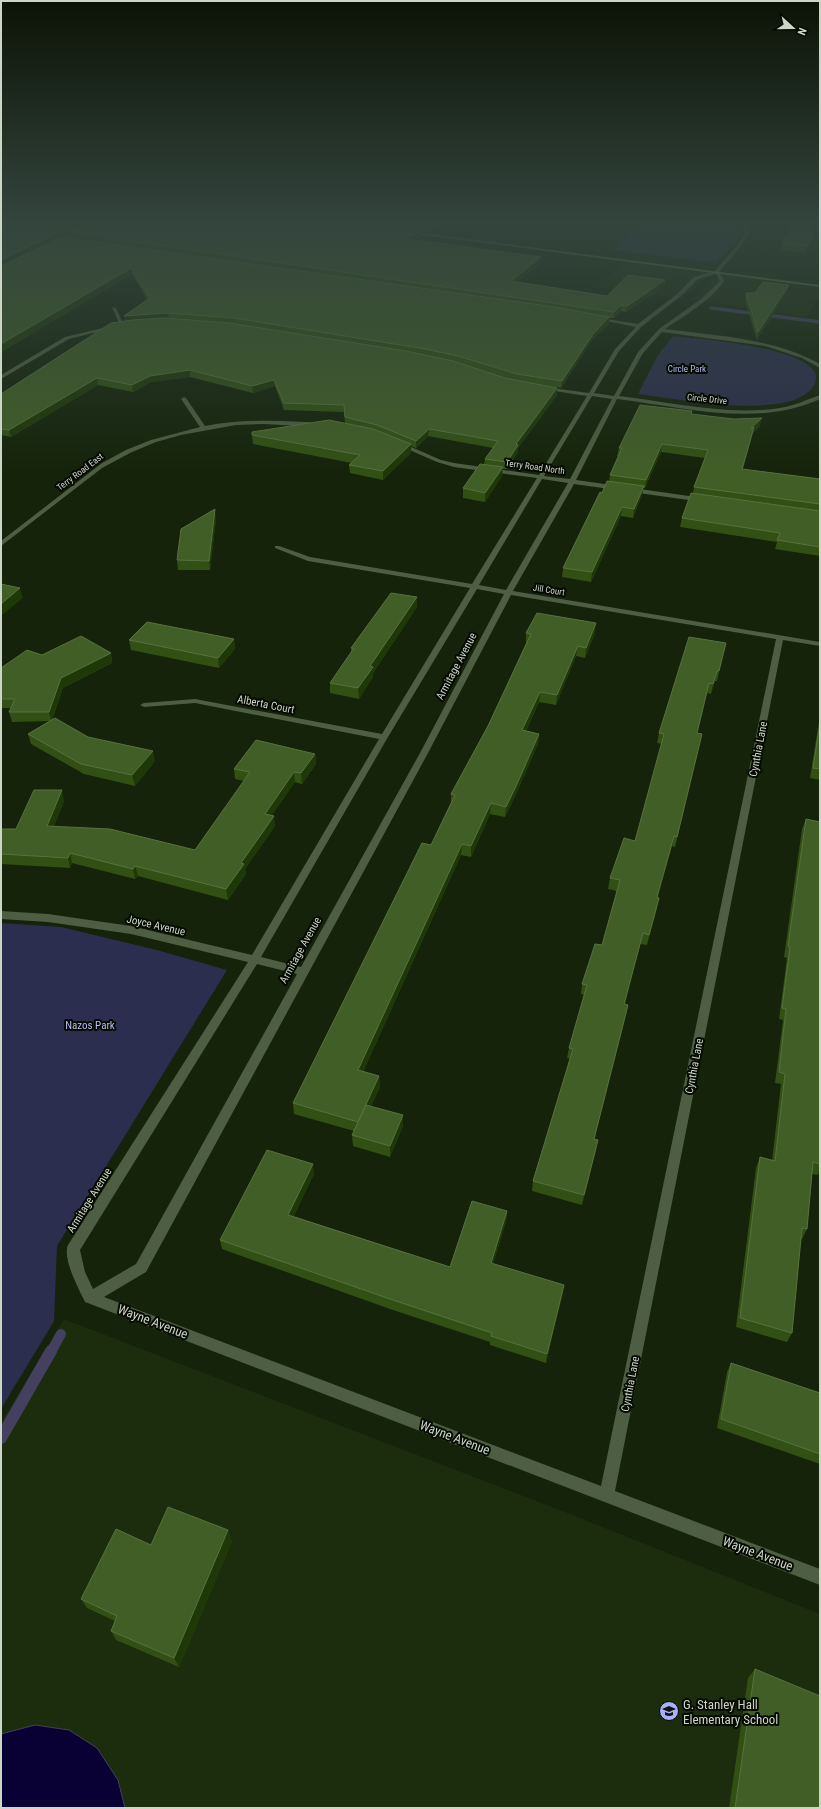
<svg xmlns="http://www.w3.org/2000/svg" width="821" height="1809" viewBox="0 0 821 1809" font-family="'Roboto Condensed',sans-serif">
<style>
.built{fill:#1b2d0d}
.green{fill:#2b2e4e}
.water{fill:#090034;stroke:#444060}
.lines{fill:none;stroke-linecap:round;stroke-linejoin:round}
.stream-far2{stroke:#444060;stroke-width:3.5}
.stream-far1{stroke:#444060;stroke-width:10}
.stream{stroke:#444060;stroke-width:12}
.street{fill:#4d5e42;fill-rule:evenodd}
.secondary{fill:#5e7c4a;fill-rule:evenodd}
.wall{fill:#325014;fill-rule:evenodd}
.shaded-wall{fill:#1f3808}
.building{fill:#425e27;stroke:#587140}
.labels{text-anchor:middle;stroke-width:4;stroke-linejoin:round;paint-order:stroke}
.far-park-label{font-size:9px;fill:#b6bdf3;stroke:#050a02}
.far-street-label{font-size:9px;fill:#ccd6c6;stroke:#050a02}
.street-label{font-size:11px;fill:#ccd6c6;stroke:#050a02}
.park-label{font-size:11px;fill:#b6bdf3;stroke:#050a02}
.near-street-label{font-size:13px;fill:#ccd6c6;stroke:#050a02}
.near-poi-label{font-size:13px;fill:#ccd6c6;stroke:#050a02;text-anchor:start}
</style>
<rect width="100%" height="100%" fill="#142309"/>
<path class="built" d="M 626,262 L 712,273 L 681,299 L 596,287 Z
M 720,273 L 820,286 L 820,296 L 806,317 L 691,300 Z
M 64,1319 L 565,1512 L 820,1614 L 820,1808 L 1,1808 L 1,1422 Z"/>
<path class="green" d="M 640,221 L 737,221 L 738,240 L 716,263 L 613,250 Z
M 673,336 C 704,340 797,346 815,372 C 821,389 798,400 787,402 C 738,412 687,400 638,394 L 658,355 Z
M 1,923 L 61,927 L 157,950 L 227,970 L 57,1246 L 54,1321 L 1,1409 Z"/>
<path class="water" d="M 35,1725 L 69,1730 L 97,1748 L 118,1780 L 125,1808 L 1,1808 L 1,1734 Z"/>
<g class="lines">
<path class="stream-far2" d="M 711,308 L 820,322"/>
<path class="stream-far1" d="M 51,1352 L 61,1334"/>
<path class="stream" d="M 1,1438 L 51,1351"/>
<path class="street" d="M 97,221 L 101,221 L 56,244 L 53,243 Z
M 742,221 L 746,221 L 749,233 L 741,246 L 719,272 L 724,281 C 711,301 685,315 665,329 C 718,336 773,338 820,364 L 820,368 L 802,358 L 765,346 L 662,332 L 643,353 L 619,396 C 671,402 727,416 780,408 C 794,406 806,400 820,395 L 820,399 C 757,428 683,407 617,399 L 576,480 L 703,498 L 706,500 L 703,502 L 574,484 L 513,591 L 820,642 L 820,646 L 783,640 L 615,1491 L 820,1569 L 820,1585 L 85,1302 C 79,1289 62,1259 68,1245 L 248,962 L 131,934 L 48,922 L 1,919 L 1,911 L 48,914 L 131,926 L 252,955 L 379,739 L 195,703 L 144,707 L 140,705 L 144,703 L 195,699 L 382,734 L 470,588 L 308,561 L 275,548 L 275,546 L 279,546 L 310,557 L 472,584 L 537,478 L 454,467 L 437,462 L 398,445 L 398,443 L 402,443 L 441,460 L 454,463 L 539,475 L 587,396 L 541,389 L 544,387 L 589,393 L 615,349 L 636,327 L 596,319 L 594,317 L 638,324 L 677,294 L 694,277 L 715,271 L 738,244 L 745,233 ZM 716,274 L 720,281 L 718,283 L 701,299 L 659,329 L 638,352 L 614,396 L 594,393 L 619,351 L 641,327 L 681,296 L 698,279 ZM 592,396 L 612,399 L 570,479 L 544,476 ZM 542,479 L 568,483 L 506,590 L 479,585 ZM 477,589 L 504,594 L 420,753 L 301,967 L 261,957 L 388,737 ZM 511,595 L 776,639 L 601,1486 L 104,1297 L 146,1272 L 428,753 ZM 257,964 L 297,974 L 136,1264 L 93,1289 L 85,1272 L 80,1250 Z
M 112,307 L 116,308 L 124,326 L 120,325 Z
M 115,325 L 117,327 L 69,339 L 1,379 L 1,375 L 65,337 Z
M 184,397 L 186,398 L 205,426 C 242,419 281,420 318,423 L 321,425 L 318,427 L 264,424 L 236,425 L 181,435 L 156,442 L 130,453 L 102,468 L 1,546 L 1,541 L 102,463 L 126,450 L 151,440 L 200,427 L 181,399 Z"/>
<path class="secondary" d="M 407,231 L 820,285 L 820,287 L 408,233 Z"/>
</g>
<path class="wall" d="M 1,221 L 444,221 L 427,232 L 421,232 L 421,236 L 415,240 L 541,257 L 541,263 L 517,282 L 607,296 L 665,280 L 664,287 L 626,312 L 621,311 L 614,318 L 609,318 L 609,324 L 592,340 L 561,388 L 555,387 L 557,395 L 518,448 L 518,452 L 507,469 L 502,469 L 502,476 L 485,502 L 463,498 L 463,488 L 484,465 L 485,459 L 493,448 L 428,436 L 416,448 L 411,446 L 411,453 L 383,480 L 350,473 L 349,465 L 352,463 L 253,444 L 252,435 L 345,423 L 344,412 L 284,410 L 275,386 L 253,393 L 190,377 L 151,382 L 133,392 L 98,385 L 11,437 L 1,435 L 1,394 L 125,321 L 147,299 L 132,274 L 1,352 ZM 70,233 L 71,238 L 62,237 Z
M 596,221 L 632,221 L 629,224 Z
M 783,221 L 811,221 L 809,227 L 814,234 L 813,241 L 805,253 L 781,250 L 782,243 L 791,231 Z
M 789,285 L 787,292 L 757,340 L 745,300 L 746,293 L 755,293 Z
M 692,411 L 691,414 L 760,426 L 753,433 L 743,469 L 820,479 L 820,556 L 775,549 L 777,542 L 680,527 L 682,518 L 693,494 L 694,487 L 705,458 L 661,452 L 645,488 L 643,488 L 642,495 L 633,518 L 621,516 L 591,582 L 562,577 L 563,568 L 602,493 L 609,481 L 610,475 L 618,456 L 617,456 L 619,448 Z
M 216,519 L 210,570 L 178,570 L 177,560 Z
M 417,597 L 417,607 L 373,673 L 373,677 L 359,699 L 330,693 L 330,683 L 351,652 L 351,648 Z
M 526,633 L 595,633 L 585,658 L 576,656 L 556,705 L 539,702 L 526,731 L 539,734 L 538,744 L 516,794 L 505,817 L 490,814 L 471,857 L 461,855 L 363,1072 L 379,1076 L 380,1087 L 371,1106 L 403,1115 L 403,1126 L 390,1157 L 353,1146 L 352,1135 L 354,1131 L 294,1114 L 293,1103 L 431,845 L 451,805 L 451,794 L 488,726 L 526,643 Z
M 234,639 L 235,649 L 219,668 L 131,650 L 129,640 Z
M 111,653 L 112,663 L 63,688 L 52,720 L 88,737 L 155,761 L 135,786 L 84,774 L 31,744 L 28,734 L 50,721 L 12,722 L 9,712 L 11,708 L 1,708 L 1,668 L 42,655 Z
M 723,653 L 717,681 L 715,681 L 711,694 L 707,693 L 697,733 L 702,734 L 675,847 L 672,846 L 657,897 L 657,908 L 647,945 L 640,944 L 625,1004 L 626,1015 L 594,1139 L 596,1150 L 582,1205 L 532,1191 L 533,1181 L 570,1059 L 567,1058 L 569,1048 L 584,995 L 581,994 L 582,984 L 602,945 L 617,891 L 608,889 L 610,878 L 635,841 L 662,744 L 657,743 L 659,733 Z
M 820,715 L 820,780 L 810,778 Z
M 315,754 L 316,764 L 302,784 L 295,782 L 272,815 L 275,826 L 245,869 L 246,874 L 228,900 L 138,876 L 135,879 L 72,863 L 70,868 L 1,864 L 1,829 L 16,829 L 64,801 L 54,826 L 195,850 L 244,781 L 235,779 L 234,769 Z
M 806,819 L 820,822 L 820,1169 L 818,1175 L 812,1174 L 807,1229 L 802,1239 L 801,1239 L 792,1333 L 787,1342 L 736,1327 L 756,1168 L 760,1157 L 772,1161 L 781,1084 L 775,1083 L 783,1020 L 779,1019 L 787,958 L 784,957 L 802,829 Z
M 314,1174 L 293,1216 L 450,1267 L 507,1211 L 506,1221 L 493,1264 L 564,1285 L 546,1363 L 490,1345 L 490,1342 L 390,1309 L 222,1249 L 220,1240 Z
M 731,1363 L 820,1393 L 820,1464 L 717,1428 L 727,1372 Z
M 232,1541 L 179,1667 L 116,1640 L 111,1631 L 115,1621 L 87,1608 L 81,1599 L 151,1545 Z
M 755,1669 L 820,1808 L 729,1808 L 748,1678 Z"/>
<path class="shaded-wall" d="M 82,221 L 95,221 L 70,232 L 70,233 L 1,267 L 1,260 Z
M 436,221 L 444,221 L 427,232 L 427,227 Z
M 421,230 L 421,236 L 407,245 L 407,239 Z
M 814,234 L 813,241 L 805,253 L 807,246 Z
M 541,257 L 541,263 L 510,287 L 511,281 Z
M 131,268 L 132,274 L 1,352 L 1,344 Z
M 665,280 L 664,287 L 626,312 L 627,306 Z
M 789,285 L 787,292 L 757,340 L 758,332 Z
M 621,305 L 621,311 L 614,318 L 614,312 Z
M 168,313 L 169,320 L 125,322 L 124,316 Z
M 609,317 L 609,324 L 592,340 L 561,388 L 562,381 L 593,334 Z
M 190,370 L 190,377 L 151,382 L 133,392 L 132,385 L 150,376 Z
M 97,378 L 98,385 L 11,437 L 9,430 Z
M 274,380 L 275,386 L 253,393 L 252,386 Z
M 557,388 L 557,395 L 518,448 L 518,452 L 507,469 L 507,462 L 516,444 Z
M 762,418 L 760,426 L 753,433 L 740,477 L 751,428 Z
M 429,429 L 428,436 L 416,448 L 416,441 Z
M 411,444 L 411,453 L 383,480 L 383,471 Z
M 662,444 L 661,452 L 645,488 L 646,480 Z
M 503,467 L 502,476 L 485,502 L 485,493 Z
M 644,486 L 642,495 L 633,518 L 634,509 Z
M 622,507 L 621,516 L 591,582 L 592,572 Z
M 215,509 L 216,519 L 210,570 L 209,561 Z
M 20,588 L 23,598 L 1,616 L 1,604 Z
M 417,597 L 417,607 L 373,673 L 373,677 L 359,699 L 358,688 L 370,666 Z
M 596,623 L 595,633 L 585,658 L 586,648 Z
M 234,639 L 235,649 L 219,668 L 218,658 Z
M 578,646 L 576,656 L 556,705 L 557,695 Z
M 111,653 L 112,663 L 63,688 L 51,721 L 49,712 L 61,678 Z
M 717,671 L 715,681 L 711,694 L 713,684 Z
M 709,683 L 707,693 L 695,743 L 697,733 Z
M 540,692 L 539,702 L 521,741 L 522,730 Z
M 539,734 L 538,744 L 516,794 L 505,817 L 506,807 Z
M 153,751 L 155,761 L 135,786 L 132,775 Z
M 315,754 L 316,764 L 302,784 L 301,773 Z
M 294,772 L 295,782 L 266,824 L 265,814 Z
M 62,790 L 64,801 L 50,836 L 47,826 Z
M 491,803 L 490,814 L 471,857 L 471,846 Z
M 274,816 L 275,826 L 245,869 L 246,874 L 228,900 L 226,889 L 241,863 Z
M 674,836 L 672,846 L 655,908 L 657,897 Z
M 462,844 L 461,855 L 359,1081 L 358,1070 Z
M 70,853 L 72,863 L 70,868 L 68,858 Z
M 135,866 L 138,876 L 135,879 L 133,869 Z
M 659,898 L 657,908 L 647,945 L 649,935 Z
M 643,933 L 640,944 L 622,1015 L 624,1004 Z
M 628,1005 L 626,1015 L 592,1149 L 594,1139 Z
M 379,1076 L 380,1087 L 358,1132 L 358,1122 Z
M 403,1115 L 403,1126 L 390,1157 L 390,1146 Z
M 598,1140 L 596,1150 L 582,1205 L 584,1195 Z
M 313,1164 L 314,1174 L 290,1225 L 288,1215 Z
M 507,1211 L 506,1221 L 490,1273 L 491,1263 Z
M 564,1285 L 563,1294 L 546,1363 L 547,1354 Z
M 228,1530 L 232,1541 L 179,1667 L 174,1658 Z"/>
<path class="building" d="M 1,221 L 82,221 L 1,260 Z
M 92,221 L 350,221 L 421,230 L 407,239 L 541,257 L 511,281 L 607,296 L 628,275 L 665,280 L 627,306 L 621,305 L 614,312 L 70,232 Z
M 381,221 L 436,221 L 427,227 Z
M 789,221 L 810,221 L 808,226 L 814,234 L 807,246 L 782,243 L 793,228 Z
M 61,237 L 554,307 L 609,317 L 593,334 L 562,381 L 517,374 L 458,356 L 425,349 L 234,318 L 168,313 L 124,316 L 150,298 L 131,268 L 1,344 L 1,266 Z
M 763,282 L 789,285 L 758,332 L 746,293 L 755,293 Z
M 164,318 L 229,323 L 406,351 L 453,361 L 505,378 L 557,388 L 516,444 L 518,445 L 507,462 L 485,459 L 498,441 L 429,429 L 416,441 L 377,425 L 345,417 L 344,405 L 284,403 L 274,380 L 252,386 L 190,370 L 150,376 L 132,385 L 97,378 L 9,430 L 1,429 L 1,394 L 111,323 L 132,320 Z
M 640,405 L 692,411 L 691,414 L 734,419 L 762,418 L 751,428 L 754,427 L 742,469 L 820,479 L 820,504 L 694,487 L 708,450 L 662,444 L 646,480 L 610,475 L 622,448 L 619,448 Z
M 329,420 L 373,429 L 411,444 L 383,471 L 349,465 L 360,455 L 252,435 L 252,432 Z
M 480,464 L 503,467 L 485,493 L 463,488 Z
M 607,481 L 644,486 L 634,509 L 622,507 L 592,572 L 563,568 L 600,492 L 602,493 Z
M 691,493 L 820,511 L 820,547 L 777,540 L 780,533 L 682,518 Z
M 215,509 L 209,561 L 177,560 L 181,529 Z
M 1,584 L 20,588 L 1,604 Z
M 391,593 L 417,597 L 370,666 L 373,667 L 358,688 L 330,683 L 354,648 L 351,648 Z
M 537,613 L 596,623 L 586,648 L 578,646 L 557,695 L 540,692 L 522,730 L 539,734 L 517,784 L 506,807 L 491,803 L 471,846 L 462,844 L 358,1070 L 379,1076 L 358,1122 L 293,1103 L 422,843 L 431,845 L 455,795 L 451,794 L 488,726 L 531,634 L 526,633 Z
M 147,622 L 234,639 L 218,658 L 129,640 Z
M 81,636 L 111,653 L 61,678 L 49,712 L 9,712 L 15,699 L 1,699 L 1,668 L 27,650 L 42,655 Z
M 689,637 L 726,643 L 719,671 L 717,671 L 713,684 L 709,683 L 697,733 L 702,734 L 677,837 L 674,836 L 657,897 L 659,898 L 649,935 L 643,933 L 624,1004 L 628,1005 L 594,1139 L 598,1140 L 584,1195 L 533,1181 L 573,1049 L 569,1048 L 587,985 L 582,984 L 595,944 L 602,945 L 620,880 L 610,878 L 624,838 L 635,841 L 664,734 L 659,733 Z
M 55,718 L 88,737 L 153,751 L 132,775 L 81,764 L 28,734 Z
M 820,723 L 820,769 L 813,768 Z
M 256,740 L 315,754 L 301,773 L 294,772 L 265,814 L 274,816 L 241,863 L 244,864 L 226,889 L 135,866 L 133,869 L 70,853 L 68,858 L 1,854 L 1,829 L 16,829 L 34,790 L 62,790 L 47,826 L 110,829 L 195,850 L 250,772 L 234,769 Z
M 806,819 L 820,822 L 820,1164 L 813,1162 L 807,1229 L 802,1228 L 792,1333 L 740,1318 L 760,1157 L 775,1161 L 785,1074 L 779,1072 L 786,1009 L 782,1008 L 790,947 L 788,946 Z
M 366,1105 L 403,1115 L 390,1146 L 352,1135 Z
M 267,1150 L 313,1164 L 288,1215 L 450,1267 L 472,1201 L 507,1211 L 491,1263 L 564,1285 L 547,1354 L 491,1336 L 492,1333 L 390,1299 L 220,1240 Z
M 731,1363 L 820,1393 L 820,1454 L 721,1419 Z
M 168,1507 L 228,1530 L 174,1658 L 111,1631 L 117,1616 L 81,1599 L 116,1529 L 151,1545 Z
M 755,1669 L 820,1696 L 820,1808 L 735,1808 Z"/>
<linearGradient id="sky" x2="0" y2="1"><stop stop-color="#0b1305"/><stop offset="0.47" stop-color="#34453e"/><stop offset="1" stop-color="#34453e" stop-opacity="0"/></linearGradient>
<rect width="821" height="474" fill="url(#sky)"/>
<defs>
<g id="school-disc" transform="scale(1)"><circle r="9.5" fill="#a8b0fc" stroke="#050a02"/><path d="M0-5L7-2L0 1L-7-2ZM-4 1L0 2.5L4 1V4Q0 6-4 4Z" fill="#111"/></g>
</defs>
<g fill-rule="evenodd">
<use href="#school-disc" x="669" y="1711"/>
</g>
<g class="labels">
<g class="far-park-label">
<text x="687" y="372">Circle Park</text>
</g>
<g class="far-street-label">
<text transform="translate(707 399) rotate(6)" y="3">Circle Drive</text>
<text transform="translate(535 467) rotate(8)" y="3">Terry Road North</text>
<text transform="translate(80 472) rotate(-37)" y="3">Terry Road East</text>
<text transform="translate(549 590) rotate(9)" y="3">Jill Court</text>
</g>
<g class="street-label">
<text transform="translate(456 666) rotate(-62)" y="4">Armitage Avenue</text>
<text transform="translate(266 704) rotate(11)" y="4">Alberta Court</text>
<text transform="translate(758 749) rotate(-79)" y="4">Cynthia Lane</text>
<text transform="translate(156 925) rotate(13)" y="4">Joyce Avenue</text>
<text transform="translate(300 950) rotate(-61)" y="4">Armitage Avenue</text>
<text transform="translate(694 1066) rotate(-79)" y="4">Cynthia Lane</text>
<text transform="translate(89 1200) rotate(-58)" y="4">Armitage Avenue</text>
<text transform="translate(630 1384) rotate(-79)" y="4">Cynthia Lane</text>
</g>
<g class="park-label">
<text x="90" y="1029">Nazos Park</text>
</g>
<g class="near-street-label">
<text transform="translate(153 1321) rotate(21)" y="5">Wayne Avenue</text>
<text transform="translate(455 1437) rotate(21)" y="5">Wayne Avenue</text>
<text transform="translate(758 1553) rotate(21)" y="5">Wayne Avenue</text>
</g>
<g class="near-poi-label">
<text x="683" y="1709">G. Stanley Hall<tspan x="683" dy="15">Elementary School</tspan></text>
</g>
</g>
<rect width="821" height="1809" fill="none" stroke="#ccd6c6" stroke-width="4"/>
<g transform="translate(793 28) rotate(111)" stroke="#050a02" stroke-width="3" paint-order="stroke">
<path d="M0-3L7 15L0 10L-7 15Z" fill="#ccd6c6"/>
<text y="-6" font-size="11" font-weight="bold" text-anchor="middle" fill="#ccd6c6">N</text>
</g>
</svg>
